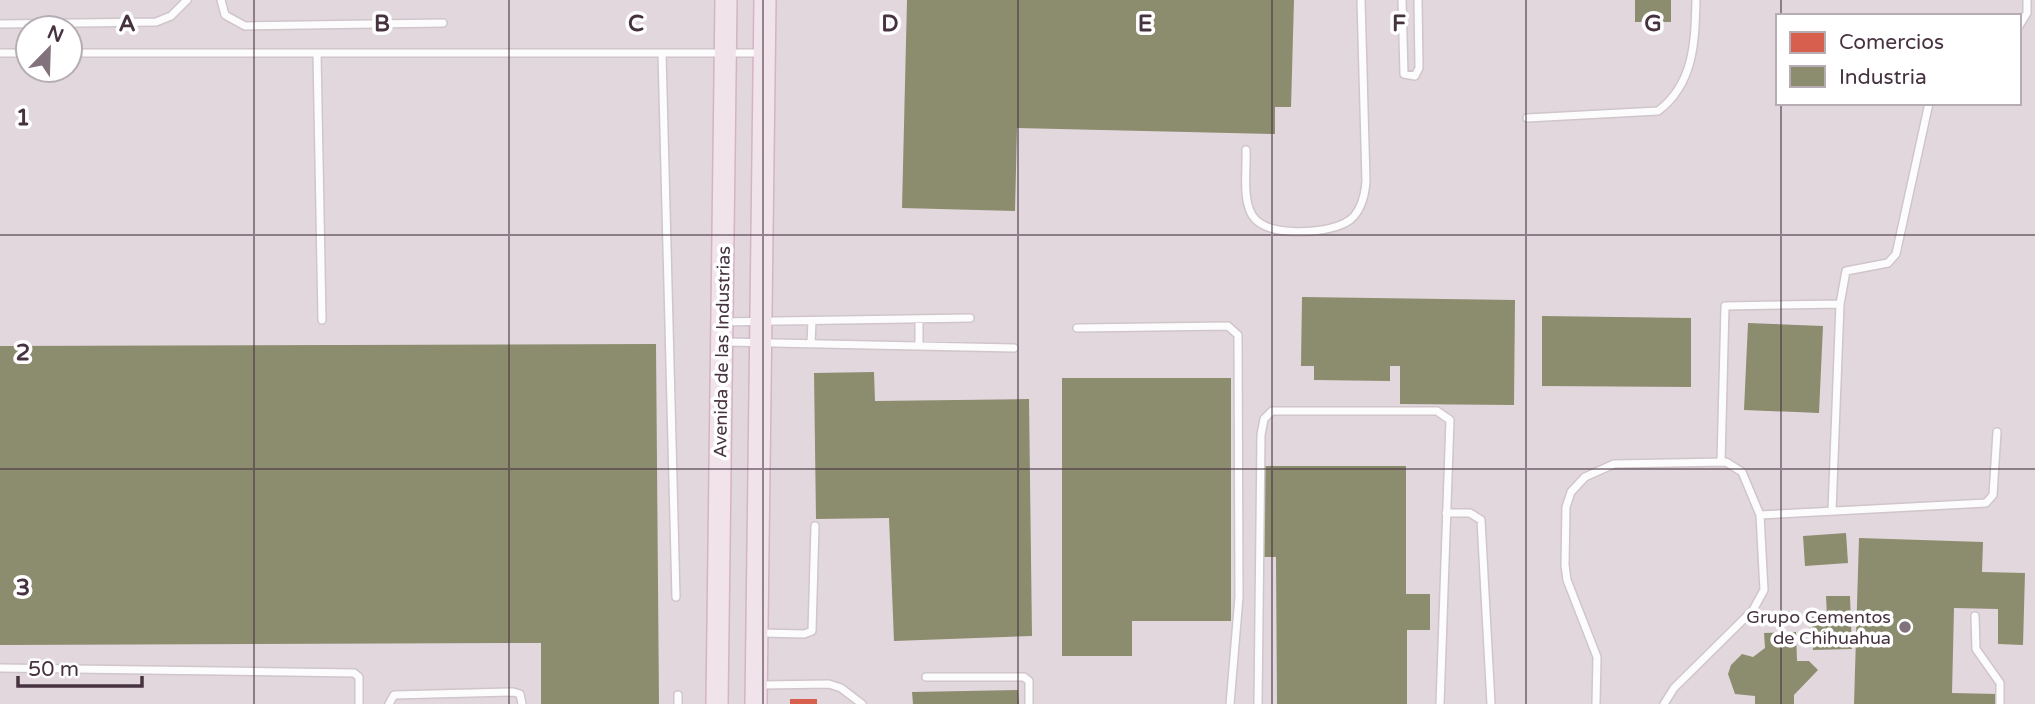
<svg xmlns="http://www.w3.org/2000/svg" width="2035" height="704" viewBox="0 0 2035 704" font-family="'Varela Round',sans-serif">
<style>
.industrial{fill:#e3d7de;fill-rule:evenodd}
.shops{fill:#d6604d}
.industry{fill:#8c8c6e}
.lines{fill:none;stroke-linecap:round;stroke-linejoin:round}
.service-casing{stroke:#cfc5cb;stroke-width:10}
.primary-casing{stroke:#d4b3c5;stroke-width:24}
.service{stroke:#fdfcfc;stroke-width:7}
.primary{stroke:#f1e3ea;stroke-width:21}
.grid{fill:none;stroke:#473340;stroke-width:2;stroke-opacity:0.55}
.poi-dot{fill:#82727c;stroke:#fff;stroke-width:2.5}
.labels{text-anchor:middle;stroke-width:7;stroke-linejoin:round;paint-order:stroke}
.street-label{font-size:18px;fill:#473340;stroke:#fff}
.poi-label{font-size:18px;fill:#473340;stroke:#fff;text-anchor:end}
.grid-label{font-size:23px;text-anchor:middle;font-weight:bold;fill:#473340;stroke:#fff;stroke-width:7;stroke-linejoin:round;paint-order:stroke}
</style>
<rect width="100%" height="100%" fill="#f0e8ec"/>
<path class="industrial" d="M 0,0 L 2035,0 L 2035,704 L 0,704 ZM 1778,16 L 2019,16 L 2019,103 L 1778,103 ZM 28,28 L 70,28 L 70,70 L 28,70 Z"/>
<path class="shops" d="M 790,699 L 817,699 L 817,704 L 790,704 Z"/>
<path class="industry" d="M 907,0 L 1294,0 L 1291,107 L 1275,107 L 1275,134 L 1017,128 L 1015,211 L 902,208 Z
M 1635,0 L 1671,0 L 1671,22 L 1635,22 Z
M 1302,297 L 1515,300 L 1514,405 L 1400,404 L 1400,366 L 1390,366 L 1390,381 L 1314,380 L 1314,366 L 1301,366 Z
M 1542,316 L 1691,318 L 1691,387 L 1542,386 Z
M 1748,323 L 1823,326 L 1819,413 L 1744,410 Z
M 656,344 L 659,704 L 541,704 L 541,643 L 0,645 L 0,346 Z
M 874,372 L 875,401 L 1029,399 L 1032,636 L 894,641 L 889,518 L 816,519 L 814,373 Z
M 1062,378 L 1231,378 L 1231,621 L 1132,621 L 1132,656 L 1062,656 Z
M 1263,466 L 1406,466 L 1406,594 L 1430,594 L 1430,630 L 1407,630 L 1407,704 L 1277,704 L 1276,557 L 1263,557 Z
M 1846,533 L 1848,563 L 1805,566 L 1803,536 Z
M 1859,538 L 1983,542 L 1982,572 L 2025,573 L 2023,645 L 1998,644 L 1998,609 L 1954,608 L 1952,693 L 1997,694 L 1997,704 L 1854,704 Z
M 1826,596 L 1850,596 L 1852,649 L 1813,650 L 1812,617 L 1827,616 Z
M 1796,632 L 1797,661 L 1809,661 L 1818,670 L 1794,695 L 1794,704 L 1755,704 L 1755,696 L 1735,694 L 1728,674 L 1731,665 L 1742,654 L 1753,657 L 1765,648 L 1764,633 Z
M 1018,690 L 1019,704 L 913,704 L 912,692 Z"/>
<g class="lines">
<g class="service-casing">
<path id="service" d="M 221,0 L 225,15 L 245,26 L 443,23
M 1402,0 L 1404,74 L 1415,76 L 1419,68 L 1418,0
M 0,24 L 156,22 L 171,16 L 187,0
M 2019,26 L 2027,13 L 2027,0
M 0,53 L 28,53
M 70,53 L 761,53
M 317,53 L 322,320
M 662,53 L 676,597
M 1527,118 L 1658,111 C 1694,84 1695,42 1696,0
M 1246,150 C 1247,169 1242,198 1252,215 C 1266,238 1324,234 1345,223 C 1360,216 1365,196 1366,181 L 1361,0
M 1840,304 L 1846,271 L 1888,263 L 1896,254 L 1929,103
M 919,319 L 919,346
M 723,322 L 970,318
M 1077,328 L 1228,326 L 1238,335 L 1239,597 L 1230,704
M 726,342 L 1014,348
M 811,343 L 812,321
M 1721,462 L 1725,306 L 1840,304 L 1832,511
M 1446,513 L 1470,513 L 1481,520 L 1491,704
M 1760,515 L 1986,503 L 1993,495 L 1997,432
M 1975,616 L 1976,649 L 2000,683 L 2000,704
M 761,633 L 804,634 L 812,631 L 815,526
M 0,668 L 354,673 L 359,677 L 359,704
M 926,677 L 1024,677 L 1029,681 L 1029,704
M 760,685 L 829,684 L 841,688 L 862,704
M 678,695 L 678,704
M 389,704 L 394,695 L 513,692 L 520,694 L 522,704
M 1258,704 L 1261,435 L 1264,419 L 1272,411 L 1437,411 L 1450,420 L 1440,704
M 1596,704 L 1597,657 L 1567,580 L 1565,565 L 1566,507 L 1571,492 L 1585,477 L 1614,464 L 1726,462 L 1742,472 L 1760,515 L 1764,590 L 1753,610 L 1674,688 L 1664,704"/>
</g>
<g class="primary-casing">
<path id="primary" d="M 717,704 L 726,0
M 756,704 L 765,0"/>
</g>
<use href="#service" class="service"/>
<use href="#primary" class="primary"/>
</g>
<path class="grid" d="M 254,0 L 254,704M 509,0 L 509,704M 763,0 L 763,704M 1018,0 L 1018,704M 1272,0 L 1272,704M 1526,0 L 1526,704M 1781,0 L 1781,16M 1781,103 L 1781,704M 0,235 L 2035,235M 0,469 L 2035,469"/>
<circle class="poi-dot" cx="1905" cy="627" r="7"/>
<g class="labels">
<g class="street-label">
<text transform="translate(722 352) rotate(-89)" y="6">Avenida de las Industrias</text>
</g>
<g class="poi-label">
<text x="1891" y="623">Grupo Cementos<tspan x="1891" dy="21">de Chihuahua</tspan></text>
</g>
</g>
<g class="grid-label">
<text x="127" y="31">A</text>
<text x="382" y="31">B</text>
<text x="636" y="31">C</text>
<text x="890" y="31">D</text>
<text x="1145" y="31">E</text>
<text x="1399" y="31">F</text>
<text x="1653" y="31">G</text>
<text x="23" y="125">1</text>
<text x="23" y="360">2</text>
<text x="23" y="595">3</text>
</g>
<rect x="1776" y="14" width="245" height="91" fill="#ffffff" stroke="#b5adb3" stroke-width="2"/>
<rect x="1790" y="32" width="35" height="21" fill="#d6604d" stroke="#b5adb3" stroke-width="2"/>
<text x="1839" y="49" font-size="21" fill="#473340">Comercios</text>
<rect x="1790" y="66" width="35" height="21" fill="#8c8c6e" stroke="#b5adb3" stroke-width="2"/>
<text x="1839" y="84" font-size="21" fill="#473340">Industria</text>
<g transform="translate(49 49) rotate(23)"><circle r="33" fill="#ffffff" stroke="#b5adb3" stroke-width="2"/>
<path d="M0-5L12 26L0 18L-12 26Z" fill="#82727c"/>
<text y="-10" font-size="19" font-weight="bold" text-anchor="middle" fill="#473340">N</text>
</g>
<path d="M18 676v10h124v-10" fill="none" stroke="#473340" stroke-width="3.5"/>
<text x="28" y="676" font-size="21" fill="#473340" stroke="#ffffff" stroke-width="5" paint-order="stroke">50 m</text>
</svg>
